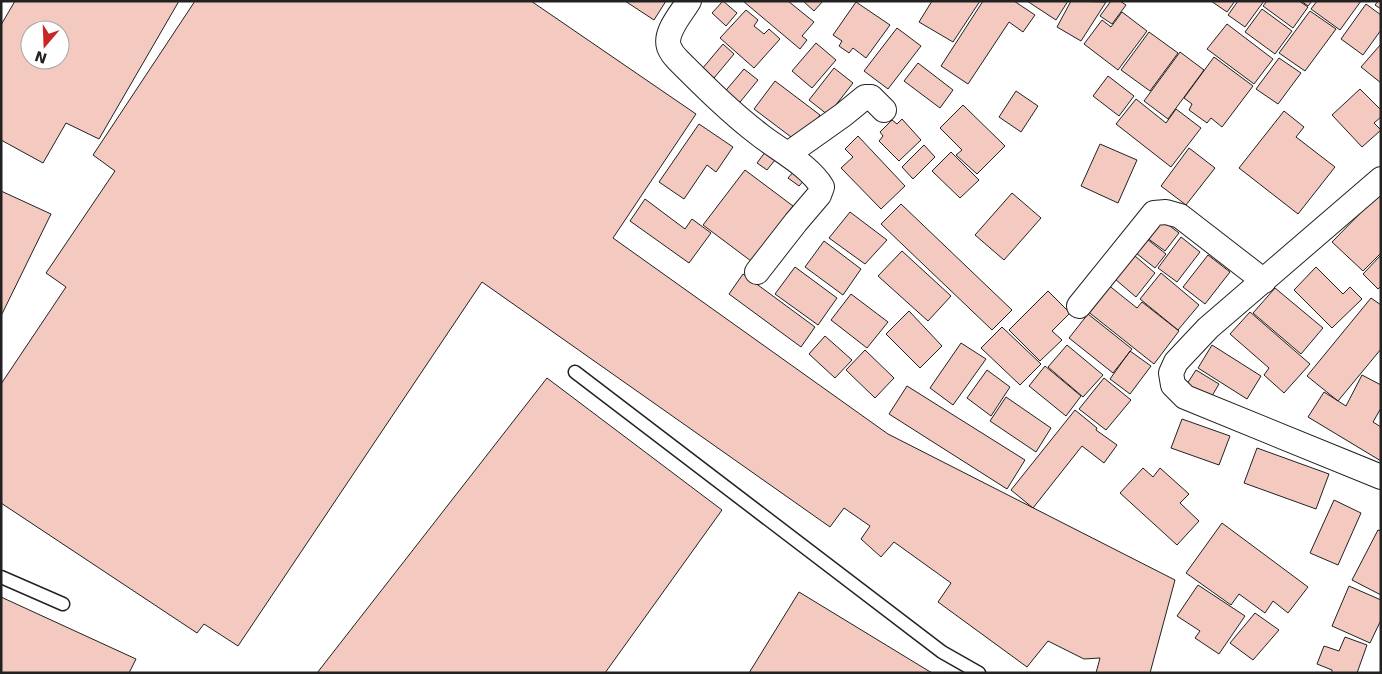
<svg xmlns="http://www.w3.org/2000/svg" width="1382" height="674" viewBox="0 0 1382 674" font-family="'DejaVu Sans',sans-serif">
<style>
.building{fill:#f3c9c0;stroke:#222;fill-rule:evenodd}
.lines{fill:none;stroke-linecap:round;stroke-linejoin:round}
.service-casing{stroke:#222;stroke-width:15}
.minor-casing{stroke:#222;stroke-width:26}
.service{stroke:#fff;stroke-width:12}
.minor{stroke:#fff;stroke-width:24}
</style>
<rect width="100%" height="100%" fill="#fff"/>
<path class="building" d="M 15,1 L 179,1 L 99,139 L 66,123 L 43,163 L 1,140 L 1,25 ZM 30,30 L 60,30 L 60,60 L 30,60 Z
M 195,1 L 531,1 L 696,114 L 613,238 L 888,434 L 1175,580 L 1150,673 L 1096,673 L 1100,658 L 1084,659 L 1048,641 L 1027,667 L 938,602 L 951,583 L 894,542 L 881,557 L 861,539 L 870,526 L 844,508 L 830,527 L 482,282 L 238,646 L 204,624 L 197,633 L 1,503 L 1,384 L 66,287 L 46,273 L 115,171 L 93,155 Z
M 625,1 L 666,1 L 654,20 Z
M 723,1 L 737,13 L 726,26 L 712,13 Z
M 743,1 L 788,1 L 814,22 L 802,36 L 807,40 L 800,49 Z
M 803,1 L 823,1 L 814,11 Z
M 932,1 L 980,1 L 953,42 L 919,22 Z
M 983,1 L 1014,1 L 1035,15 L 1023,32 L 1009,22 L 968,84 L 941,66 Z
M 1027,1 L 1068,1 L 1056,20 Z
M 1071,1 L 1106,2 L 1081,41 L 1057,27 Z
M 1111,1 L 1120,1 L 1126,5 L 1112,24 L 1100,16 Z
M 1211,1 L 1235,1 L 1227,12 Z
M 1238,1 L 1264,1 L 1245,27 L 1228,15 Z
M 1267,1 L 1299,1 L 1308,7 L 1293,28 L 1263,6 Z
M 1301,1 L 1312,1 L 1308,6 Z
M 1317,1 L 1361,1 L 1340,30 L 1311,9 Z
M 1378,1 L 1381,1 L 1381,9 L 1375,5 Z
M 856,2 L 890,25 L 866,58 L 853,48 L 849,53 L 839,46 L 842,41 L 833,35 Z
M 1366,4 L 1381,15 L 1381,30 L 1363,55 L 1341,39 Z
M 1262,9 L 1292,31 L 1275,54 L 1245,32 Z
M 746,10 L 758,20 L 754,26 L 764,34 L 769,29 L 780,39 L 754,68 L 720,38 Z
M 1310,11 L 1336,29 L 1305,71 L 1279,53 Z
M 1122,12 L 1147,31 L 1118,70 L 1084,44 L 1102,20 L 1111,27 Z
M 1227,24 L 1273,59 L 1254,84 L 1207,49 Z
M 897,28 L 921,46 L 888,89 L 864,71 Z
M 1149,32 L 1178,53 L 1150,91 L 1121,70 Z
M 816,43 L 836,60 L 812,88 L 792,71 Z
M 723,44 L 734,54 L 714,78 L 702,69 Z
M 1381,44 L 1381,83 L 1361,67 Z
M 1180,52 L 1204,70 L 1168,119 L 1144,101 Z
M 1214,57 L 1253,86 L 1222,127 L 1211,118 L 1207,123 L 1189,110 L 1192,104 L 1184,98 Z
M 1279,58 L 1301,73 L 1278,104 L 1256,89 Z
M 918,63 L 953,90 L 940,108 L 904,81 Z
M 834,68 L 853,83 L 828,115 L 809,100 Z
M 744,69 L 758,80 L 736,107 L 722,95 Z
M 1108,76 L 1134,96 L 1119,116 L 1093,96 Z
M 775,81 L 820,115 L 799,143 L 754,109 Z
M 1360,89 L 1381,110 L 1381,117 L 1374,123 L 1381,130 L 1362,147 L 1332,115 Z
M 1016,91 L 1038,106 L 1021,132 L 999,117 Z
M 1136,99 L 1166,123 L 1176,109 L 1201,128 L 1171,167 L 1116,124 Z
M 963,105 L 1005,146 L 977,174 L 956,155 L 962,150 L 940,128 Z
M 1284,111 L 1304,127 L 1296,137 L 1335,167 L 1298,214 L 1239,168 Z
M 902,119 L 921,140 L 899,161 L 879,141 L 883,136 L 880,132 L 892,120 L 897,124 Z
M 699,124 L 733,147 L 716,172 L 707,165 L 684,199 L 659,182 Z
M 858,136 L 905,186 L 881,209 L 841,168 L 853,157 L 845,149 Z
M 1100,144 L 1137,160 L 1118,203 L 1081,186 Z
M 924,145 L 935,157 L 913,179 L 902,167 Z
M 769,147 L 779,155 L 767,170 L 757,163 Z
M 1189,148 L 1215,168 L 1186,205 L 1161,186 Z
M 951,152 L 979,180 L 960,198 L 932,171 Z
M 745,170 L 793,206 L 751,261 L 703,225 Z
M 795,170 L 806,178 L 799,186 L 788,178 Z
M 1,191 L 51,214 L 1,316 Z
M 1381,192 L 1381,253 L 1363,271 L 1332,242 Z
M 1012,193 L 1041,218 L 1004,260 L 975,235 Z
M 645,199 L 685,229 L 692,219 L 711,233 L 689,263 L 630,221 Z
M 901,204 L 1012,310 L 992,330 L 881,224 Z
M 850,212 L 887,240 L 865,264 L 829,238 Z
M 1157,216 L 1179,233 L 1165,251 L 1143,235 Z
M 1181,237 L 1200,252 L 1177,282 L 1158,268 Z
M 1147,239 L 1166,254 L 1155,268 L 1136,253 Z
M 824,241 L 861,269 L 843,295 L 805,267 Z
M 902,251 L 951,296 L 928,321 L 878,276 Z
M 1208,255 L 1230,272 L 1205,304 L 1183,287 Z
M 1381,255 L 1381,286 L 1378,289 L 1363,274 Z
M 1135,256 L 1155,273 L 1136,297 L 1115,279 Z
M 795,267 L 837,298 L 818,325 L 775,294 Z
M 1316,267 L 1343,294 L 1350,287 L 1362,299 L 1332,328 L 1294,290 Z
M 1161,273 L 1199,305 L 1178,330 L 1140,299 Z
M 743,274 L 815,327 L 801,347 L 729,294 Z
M 1107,284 L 1137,308 L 1142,302 L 1179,331 L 1154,364 L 1086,310 Z
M 1275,288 L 1323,328 L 1301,354 L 1253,313 Z
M 1048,291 L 1070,313 L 1052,331 L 1062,340 L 1040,361 L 1009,330 Z
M 851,294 L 888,322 L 867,348 L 831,320 Z
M 1371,298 L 1381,305 L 1381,349 L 1338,401 L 1307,376 Z
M 909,311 L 942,346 L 920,368 L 886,334 Z
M 1250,312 L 1310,364 L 1284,393 L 1264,375 L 1269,368 L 1230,334 Z
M 1088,314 L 1132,349 L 1113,373 L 1069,338 Z
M 1002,327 L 1041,364 L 1020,385 L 981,348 Z
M 825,336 L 852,360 L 835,378 L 809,354 Z
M 961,343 L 986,359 L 953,405 L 930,388 Z
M 1067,345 L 1103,375 L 1083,397 L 1048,367 Z
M 1212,345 L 1261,376 L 1247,399 L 1198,368 Z
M 865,350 L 894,378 L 875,398 L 846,370 Z
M 1130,351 L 1151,366 L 1130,394 L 1110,379 Z
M 1045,366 L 1081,396 L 1066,416 L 1029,386 Z
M 987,370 L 1010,387 L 991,416 L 967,398 Z
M 1196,370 L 1219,384 L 1209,401 L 1185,387 Z
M 1362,375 L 1381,385 L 1381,408 L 1373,422 L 1381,427 L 1381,461 L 1308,417 L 1324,392 L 1346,406 Z
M 547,378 L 722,510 L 605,673 L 317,673 Z
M 1104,378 L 1131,400 L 1106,430 L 1079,409 Z
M 907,386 L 1025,460 L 1007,489 L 889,414 Z
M 1006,397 L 1051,428 L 1036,452 L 990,421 Z
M 1075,410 L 1097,428 L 1096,430 L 1117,445 L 1104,463 L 1082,446 L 1033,508 L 1011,490 Z
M 1182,419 L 1230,436 L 1219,465 L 1171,448 Z
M 1257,448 L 1329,474 L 1316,509 L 1244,483 Z
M 1143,468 L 1153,477 L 1160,468 L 1189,494 L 1180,503 L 1199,521 L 1177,545 L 1120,493 Z
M 1334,500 L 1361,513 L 1338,565 L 1310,553 Z
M 1222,523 L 1308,587 L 1288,613 L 1273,601 L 1265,613 L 1239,594 L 1231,605 L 1186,573 Z
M 1378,530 L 1381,531 L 1381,595 L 1352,580 Z
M 1198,585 L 1245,616 L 1219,654 L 1195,638 L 1200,631 L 1177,616 Z
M 1349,586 L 1381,600 L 1381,620 L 1370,643 L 1332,626 Z
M 799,592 L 932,673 L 749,673 Z
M 1,597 L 136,659 L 129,673 L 1,673 Z
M 1255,613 L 1279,630 L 1253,660 L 1230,643 Z
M 1345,637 L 1367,645 L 1357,673 L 1332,673 L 1332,670 L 1317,664 L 1324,646 L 1339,651 Z"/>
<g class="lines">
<g class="service-casing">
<path id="service" d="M 575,372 L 942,652 L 979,673
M 1,577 L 63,604"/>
</g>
<g class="minor-casing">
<path id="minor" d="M 689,1 C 682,13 664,32 669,47 C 671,52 674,56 678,60 C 704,86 731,113 760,135 C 779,150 810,166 822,187 L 819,195 L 796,222 L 757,272
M 788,154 L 843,115 L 865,97 L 871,97 L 884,110
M 1381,179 L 1208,328 L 1176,362 L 1171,373 L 1173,385 L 1185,397 L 1381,477
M 1079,306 L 1154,213 L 1166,212 L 1180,216 L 1264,281"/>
</g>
<use href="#service" class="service"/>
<use href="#minor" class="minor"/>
</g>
<rect width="1382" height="674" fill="none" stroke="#222222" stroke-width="5"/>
<g transform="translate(45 45) rotate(199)"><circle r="24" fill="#ffffff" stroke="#a7a7a7"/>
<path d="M0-4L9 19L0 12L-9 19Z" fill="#c62828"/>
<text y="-8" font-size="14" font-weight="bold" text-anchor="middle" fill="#222222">N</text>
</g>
</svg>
